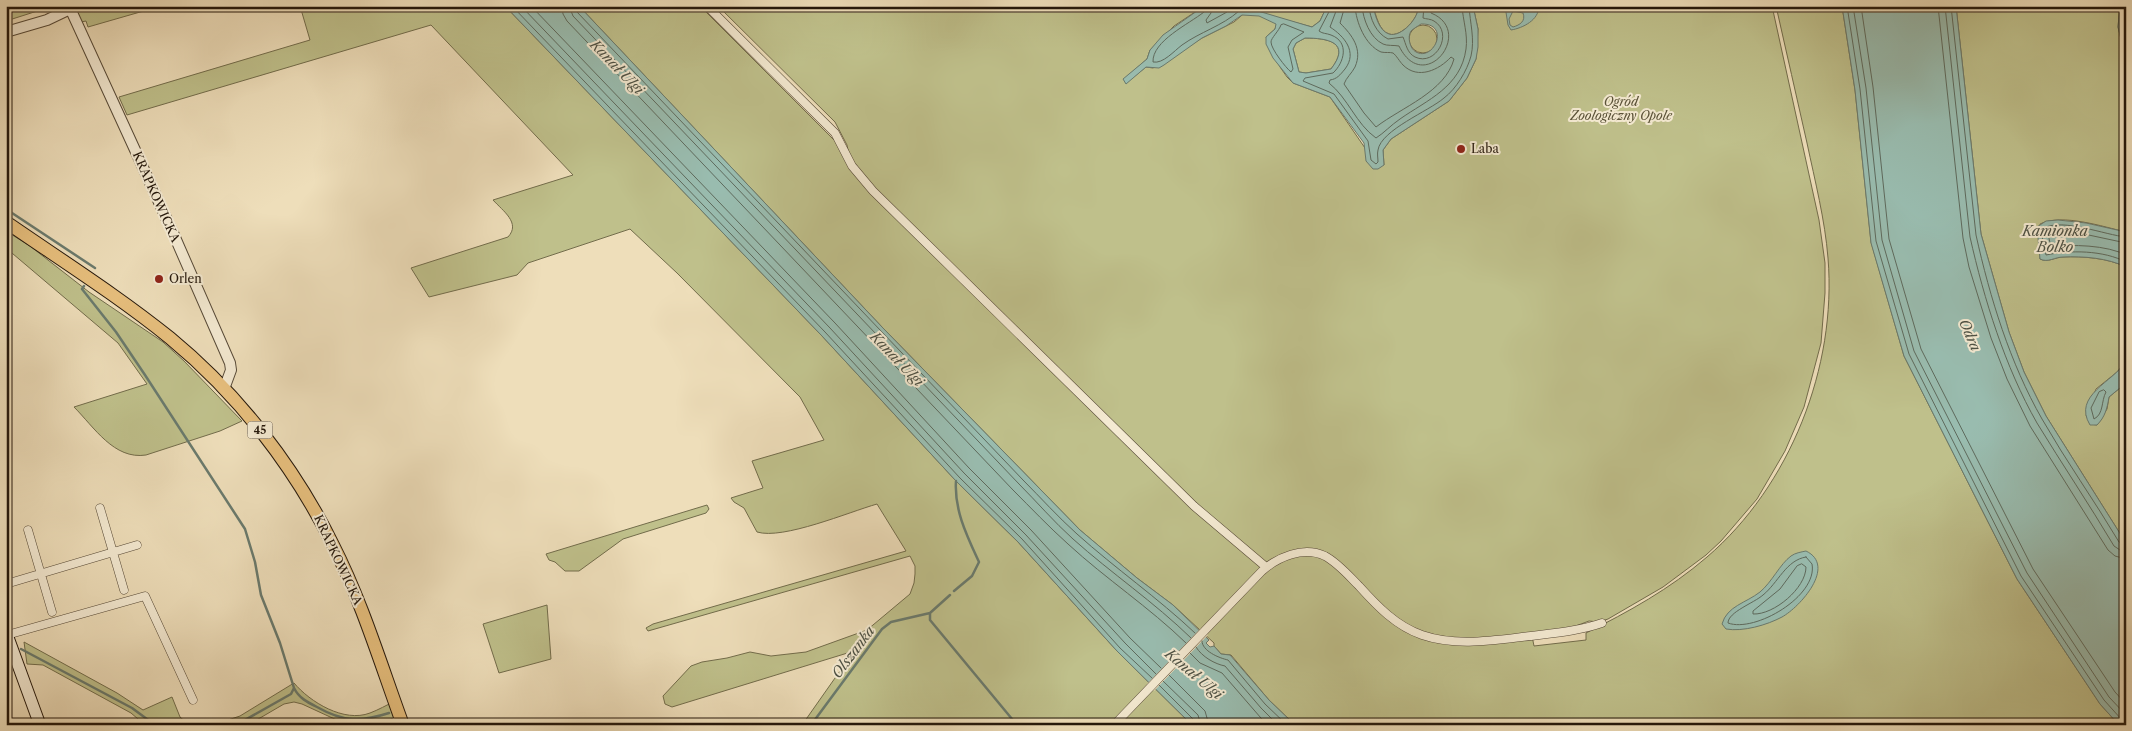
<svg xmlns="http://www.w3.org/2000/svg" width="2132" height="731" viewBox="0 0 2132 731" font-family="'Libre Caslon Text',serif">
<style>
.green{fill:#bfc08b;stroke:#726c4b}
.water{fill:#99bcaf;stroke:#6a7a6d;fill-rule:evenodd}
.pier{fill:#eedeba}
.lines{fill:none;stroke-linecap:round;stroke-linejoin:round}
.shore{stroke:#5e6a5d;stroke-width:1}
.stream{stroke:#6a7a6d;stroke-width:2.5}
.minor-casing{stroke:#564937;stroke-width:9}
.tertiary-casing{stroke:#564937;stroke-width:12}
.secondary-casing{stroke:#24170b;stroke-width:13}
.primary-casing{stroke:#24170b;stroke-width:14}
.minor{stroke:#f4ead2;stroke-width:8}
.tertiary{stroke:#f4ead2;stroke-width:10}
.secondary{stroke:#f4ead2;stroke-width:11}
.primary{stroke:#e7bf7d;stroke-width:12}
.poi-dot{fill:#8f2418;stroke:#f4ead2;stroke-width:2}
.labels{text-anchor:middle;stroke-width:4;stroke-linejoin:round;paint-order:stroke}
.shield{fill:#f4ead2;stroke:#625647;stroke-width:1}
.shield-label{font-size:11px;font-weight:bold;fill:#24170b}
.park-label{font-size:12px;font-style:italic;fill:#5a5238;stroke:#f4ead2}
.poi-label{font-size:12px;fill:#24170b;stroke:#f4ead2;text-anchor:start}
.street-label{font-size:12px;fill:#24170b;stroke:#f4ead2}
.water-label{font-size:14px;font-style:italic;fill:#4d5144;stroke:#f4ead2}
</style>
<rect width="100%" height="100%" fill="#eedeba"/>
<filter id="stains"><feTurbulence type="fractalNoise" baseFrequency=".004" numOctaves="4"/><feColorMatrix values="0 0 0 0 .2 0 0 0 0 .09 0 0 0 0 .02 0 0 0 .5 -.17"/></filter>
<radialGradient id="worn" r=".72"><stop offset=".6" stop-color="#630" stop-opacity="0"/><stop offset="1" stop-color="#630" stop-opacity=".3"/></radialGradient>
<path class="green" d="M 9,6 L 53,6 L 6,21 L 6,8 Z
M 74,6 L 161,6 L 88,27 L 86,21 L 81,22 Z
M 300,6 L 505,6 L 822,336 L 956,481 L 1018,542 L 1117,651 L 1192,725 L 802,725 L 854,651 L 672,707 L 665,704 L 663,696 L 691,666 L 702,662 L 727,658 L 750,652 L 771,656 L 806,652 L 867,630 L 910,594 L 914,583 L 915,574 L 915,566 L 910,556 L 648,631 L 646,628 L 653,624 L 906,551 L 877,504 C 849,512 783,540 757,532 L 744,508 L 734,502 L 731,498 L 763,488 L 752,461 L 824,440 L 800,397 L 677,273 L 630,229 L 528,263 L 517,275 L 429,297 L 411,268 L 508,237 C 521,223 503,211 493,200 L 573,175 L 431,25 L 127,115 L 119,97 L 310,40 Z
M 579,6 L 700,6 L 849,155 L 847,145 L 835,122 L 718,6 L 1204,6 L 1174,26 L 1150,50 L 1147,59 L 1124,79 L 1126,83 L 1146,67 L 1153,68 L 1202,38 L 1234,22 L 1248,10 L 1241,6 L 1327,6 L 1320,21 L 1312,27 L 1279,18 L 1275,29 L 1266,37 L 1280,67 L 1287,77 L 1293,83 L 1330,97 L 1365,148 L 1384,165 L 1383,150 L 1391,139 L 1449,101 L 1467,78 L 1476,59 L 1478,29 L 1473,6 L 1772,6 L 1819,220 L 1825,263 L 1825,293 L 1821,343 L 1804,407 L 1785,451 L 1757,499 L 1721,541 L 1706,555 L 1663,587 L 1608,619 L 1599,622 L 1589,621 L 1557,633 L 1532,636 L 1534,646 L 1586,640 L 1586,633 C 1628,612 1670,589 1707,557 C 1790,486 1837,367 1828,258 C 1825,220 1815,181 1807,143 C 1797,97 1786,52 1776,6 L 1842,6 L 1855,90 L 1871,242 L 1904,356 L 2017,579 L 2100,704 L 2119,725 L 1295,725 L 1269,700 L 1231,655 L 1221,654 L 1214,646 L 1214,643 L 1173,605 L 1137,578 L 1080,530 L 882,327 Z
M 1373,6 L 1418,6 C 1420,17 1401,38 1389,34 C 1379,31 1376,15 1373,6 Z
M 1956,6 L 2120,6 L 2118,27 L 2126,59 L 2126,232 C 2104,227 2062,213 2040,224 L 2040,259 C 2048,263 2055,257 2063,257 C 2083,256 2108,258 2126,267 L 2126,361 L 2117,372 L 2096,389 L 2086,415 L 2090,424 L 2097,425 L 2107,409 L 2109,397 L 2126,383 L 2126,543 L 2046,416 L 2024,372 L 2009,332 L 1981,234 Z
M1409 39a14 14 0 1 1 28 0a14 14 0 1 1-28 0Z
M 1305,38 C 1327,38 1352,42 1331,69 L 1306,73 L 1299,72 L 1293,49 L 1296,43 Z
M 6,231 L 30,246 L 89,292 L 163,342 L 184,361 L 242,421 L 220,431 L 146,455 C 114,460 94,427 74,407 L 147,384 L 118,343 L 6,248 Z
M 707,505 L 709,509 L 706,513 L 623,539 L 579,571 L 565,571 L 555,562 L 549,560 L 546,554 Z
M 547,605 L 551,659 L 499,673 L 483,624 Z
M 24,642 L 117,693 L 143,710 L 172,697 L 180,717 L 189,725 L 145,725 L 131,713 L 43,665 L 27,664 Z
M 294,683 C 310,702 344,723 370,713 C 378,710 387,705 395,701 L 403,725 L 364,725 L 341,722 L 302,704 L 294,702 L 284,704 L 248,725 L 213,725 L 240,716 Z"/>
<path class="water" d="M 505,6 L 579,6 L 882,327 L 1080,530 L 1137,578 L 1173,605 L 1209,640 L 1206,643 L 1210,647 L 1214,646 L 1221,654 L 1230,655 L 1269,700 L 1295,725 L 1192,725 L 1117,651 L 1018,542 L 956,481 L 822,336 Z
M 1204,6 L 1241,6 L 1312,27 L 1320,21 L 1327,6 L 1373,6 C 1375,15 1379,31 1389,34 C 1401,38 1420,17 1418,6 L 1473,6 L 1478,29 L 1478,47 L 1476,59 L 1467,78 L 1449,101 L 1391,139 L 1383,150 L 1384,165 L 1378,169 L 1373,169 L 1366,161 L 1364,143 L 1330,97 L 1293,83 L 1273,58 L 1266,44 L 1266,37 L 1275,29 L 1276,24 L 1259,16 L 1242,15 L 1226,26 L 1202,38 L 1164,65 L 1159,68 L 1146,67 L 1126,84 L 1123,79 L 1147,59 L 1150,50 L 1163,35 ZM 1421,24 C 1451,23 1434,62 1416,52 C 1410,49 1407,37 1411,31 C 1413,29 1418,26 1421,24 ZM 1305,38 C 1327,38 1352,42 1331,69 L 1306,73 L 1299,72 L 1293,49 L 1296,43 Z
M 1505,6 L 1539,6 C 1539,20 1523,28 1511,30 L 1508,25 ZM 1513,11 L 1523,13 C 1526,21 1520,25 1513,27 L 1510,25 L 1509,19 Z
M 1842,6 L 1956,6 L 1981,234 L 2009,332 L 2024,372 L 2046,416 L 2126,543 L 2126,725 L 2119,725 L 2100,704 L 2017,579 L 1904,356 L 1871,243 L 1855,90 Z
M 2120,6 L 2126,6 L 2126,59 L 2118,27 Z
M 2058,220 L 2086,223 L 2126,232 L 2126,267 C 2108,258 2083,256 2063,257 C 2055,257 2048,263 2040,259 L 2037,227 L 2046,221 Z
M 2126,361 L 2126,383 L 2109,397 C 2107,409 2105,417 2097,425 L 2090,425 C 2072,395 2114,382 2126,361 Z
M 1806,551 C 1837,566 1800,607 1782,617 C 1767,625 1743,632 1726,629 L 1722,624 C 1727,606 1746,603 1760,592 C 1772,582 1780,564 1791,556 C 1795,553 1801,552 1806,551 Z"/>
<path class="pier" d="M 1201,628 L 1208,635 L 1154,691 L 1147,684 Z"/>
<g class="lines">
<path class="shore" d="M 512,6 L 825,332 L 960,478 L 1022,539 L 1120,648 L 1152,678
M 521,6 L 830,328 L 964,473 L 1026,535 L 1125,643 L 1156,674
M 531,6 L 835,323 L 969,468 L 1031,530 L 1130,638 L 1161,668
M 562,6 L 563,14 L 567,21 L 1013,490 C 1031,508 1049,527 1068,544 C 1106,579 1149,607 1186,643
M 569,6 L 573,16 L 1019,484 C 1037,502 1054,522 1073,539 C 1111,573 1154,602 1191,638
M 576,6 L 577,12 L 1023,480 C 1041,498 1058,517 1077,534 C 1116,569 1158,598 1195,633
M 1206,6 L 1204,12 C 1189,24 1152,41 1153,62 C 1163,64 1174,51 1182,45 C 1200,32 1222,26 1239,11 L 1239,6
M 1212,6 L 1211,13 L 1206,20 L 1207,23 L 1227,12 L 1232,6
M 1332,6 L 1319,31 C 1323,34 1326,33 1331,35 C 1350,42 1344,63 1333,73 L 1305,78 L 1303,81 L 1334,94 L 1368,141 L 1371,160 L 1376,164 L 1378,162 C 1378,158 1377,154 1378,150 C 1381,130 1429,111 1444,98 C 1456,89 1467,71 1471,56 C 1475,39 1470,23 1469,6
M 1338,6 L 1330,27 C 1344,36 1358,52 1345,69 C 1340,75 1337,79 1330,80 L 1329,83 C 1348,98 1356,124 1376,138 C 1384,133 1391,125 1400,119 C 1427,100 1461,87 1466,49 C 1468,34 1463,21 1462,6
M 1345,6 L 1340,23 C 1352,35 1363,49 1355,67 C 1352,73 1346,78 1344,84 L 1364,113 L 1376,127 C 1402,107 1445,92 1454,59 L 1451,57 C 1439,70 1418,80 1403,65 C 1400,62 1396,55 1393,53 C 1390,52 1385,53 1381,52 C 1365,45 1356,22 1355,6
M 1362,6 C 1363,19 1370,38 1383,44 C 1387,46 1394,45 1399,46 C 1424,97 1476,31 1431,13 L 1430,6
M 1369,6 C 1370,19 1376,33 1388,39 L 1403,37 C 1406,44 1407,53 1415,57 C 1436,67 1454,33 1434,21 C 1431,19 1426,19 1423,18 L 1424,6
M 1847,6 L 1860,89 L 1876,241 L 1909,354 L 2021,576 L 2104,700 L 2122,720 L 2123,725
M 1853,6 L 1866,88 L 1882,240 L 1914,351 L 2027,573 L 2109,697 L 2126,715
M 1861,6 L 1873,87 L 1889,239 L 1921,349 L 2033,569 L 2115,692 L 2126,704
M 1938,6 L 1963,238 L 1969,267 L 1991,338 L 2007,379 L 2030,426 L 2108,550 L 2115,556 L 2126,559
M 1945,6 L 1970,237 C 1984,299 2005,367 2037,423 C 2062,464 2089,504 2114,546 L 2120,550 L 2126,551
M 1951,6 L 1976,235 C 1990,298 2010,363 2042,419 C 2066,461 2094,500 2119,542 L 2126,545
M 1284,24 L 1304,32 L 1292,40 L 1288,47 L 1293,69 L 1291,72 C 1286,68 1271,49 1271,42 C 1271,38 1279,31 1281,25 Z
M 2126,237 C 2105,235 2063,218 2044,228 L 2042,236 L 2046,255 C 2070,250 2103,250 2126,262
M 2126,243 L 2084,234 L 2050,232 L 2048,234 L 2051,247 C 2071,244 2107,245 2126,255
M 2104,390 L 2106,392 C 2101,401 2104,414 2094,419 L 2091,408 L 2099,392 Z
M 1806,557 L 1812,564 C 1818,596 1755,633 1728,623 C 1728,612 1754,603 1763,595 C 1778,583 1786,560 1806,557 Z
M 1802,564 L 1806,567 C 1806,588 1774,615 1753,614 L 1753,611 L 1780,589 L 1797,566 Z
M 1202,641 C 1202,651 1219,658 1228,660 L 1265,704 L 1287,725
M 1196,647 C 1202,657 1215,664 1225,666 L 1261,708 L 1278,725
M 1190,653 L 1200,663 L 1222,673 L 1267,725
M 1169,675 L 1205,711 L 1209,725
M 1163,681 L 1198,715 L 1201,725
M 1159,685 L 1193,719 L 1195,725"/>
<path class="stream" d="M 6,209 L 95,268
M 84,286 L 82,289 L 116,332 L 145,375 L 245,529 L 255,562 L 261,595 L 280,643 L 294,688 L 291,694 L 236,725
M 954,591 L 972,576 L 979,562 C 967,536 954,510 956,481
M 930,613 L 930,620 L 1017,725
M 21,649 L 132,708 L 155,725
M 294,688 C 299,698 307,702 317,707 C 343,722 361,722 389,713
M 811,725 L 882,629 L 891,622 L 930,613 L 950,595"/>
<g class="minor-casing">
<path id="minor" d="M 707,6 L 835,133 L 852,166 L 873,191 L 1194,506 L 1266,567
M 100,508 L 124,590
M 28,530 L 52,612
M 6,584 L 137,545
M 7,635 L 145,596 L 193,700
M 388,725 L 401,719
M 1114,725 L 1262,571 C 1278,557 1303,546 1325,556 C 1338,563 1349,576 1359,586 C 1377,606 1396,626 1422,635 C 1457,647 1495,640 1531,636 C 1555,633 1579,631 1602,623"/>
</g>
<g class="tertiary-casing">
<path id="tertiary" d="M 69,6 L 174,235 L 230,363 L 231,370 L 224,389
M 6,32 L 47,20 L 70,9"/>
</g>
<g class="secondary-casing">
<path id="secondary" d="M 6,632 L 40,725"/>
</g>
<g class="primary-casing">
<path id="primary" d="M 6,222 C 61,260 118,296 170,338 C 238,394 294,466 333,545 C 362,602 381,665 403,725"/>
</g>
<use href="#minor" class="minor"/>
<use href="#tertiary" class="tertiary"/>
<use href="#secondary" class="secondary"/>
<use href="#primary" class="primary"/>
</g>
<g class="poi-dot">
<circle cx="1461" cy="149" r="5"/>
<circle cx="159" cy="279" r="5"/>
</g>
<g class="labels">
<rect class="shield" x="247.5" y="421.5" width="25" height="17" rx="4"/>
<g class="shield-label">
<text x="260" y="434">45</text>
</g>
<g class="park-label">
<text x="1621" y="106">Ogród<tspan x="1621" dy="14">Zoologiczny Opole</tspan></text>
</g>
<g class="poi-label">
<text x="1471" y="153">Laba</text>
<text x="169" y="283">Orlen</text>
</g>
<g class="street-label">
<text transform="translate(156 197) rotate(66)" y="4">KRAPKOWICKA</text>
<text transform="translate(338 560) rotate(65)" y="4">KRAPKOWICKA</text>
</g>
<g class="water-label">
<text transform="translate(617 67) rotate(46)" y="5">Kanał Ulgi</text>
<text x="2055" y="236">Kamionka<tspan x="2055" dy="16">Bolko</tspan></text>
<text transform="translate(1970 335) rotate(66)" y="5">Odra</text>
<text transform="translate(897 359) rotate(46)" y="5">Kanał Ulgi</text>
<text transform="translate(853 652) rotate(-53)" y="5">Olszanka</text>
<text transform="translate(1194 674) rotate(40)" y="5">Kanał Ulgi</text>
</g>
</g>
<rect width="2132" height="731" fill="none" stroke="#eedeba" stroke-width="25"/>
<rect x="8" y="8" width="2117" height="716" fill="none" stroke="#24170b" stroke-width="2.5"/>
<rect x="12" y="12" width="2107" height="706" fill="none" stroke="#24170b"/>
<rect width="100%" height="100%" filter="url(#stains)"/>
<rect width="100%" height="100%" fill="url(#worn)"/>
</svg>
